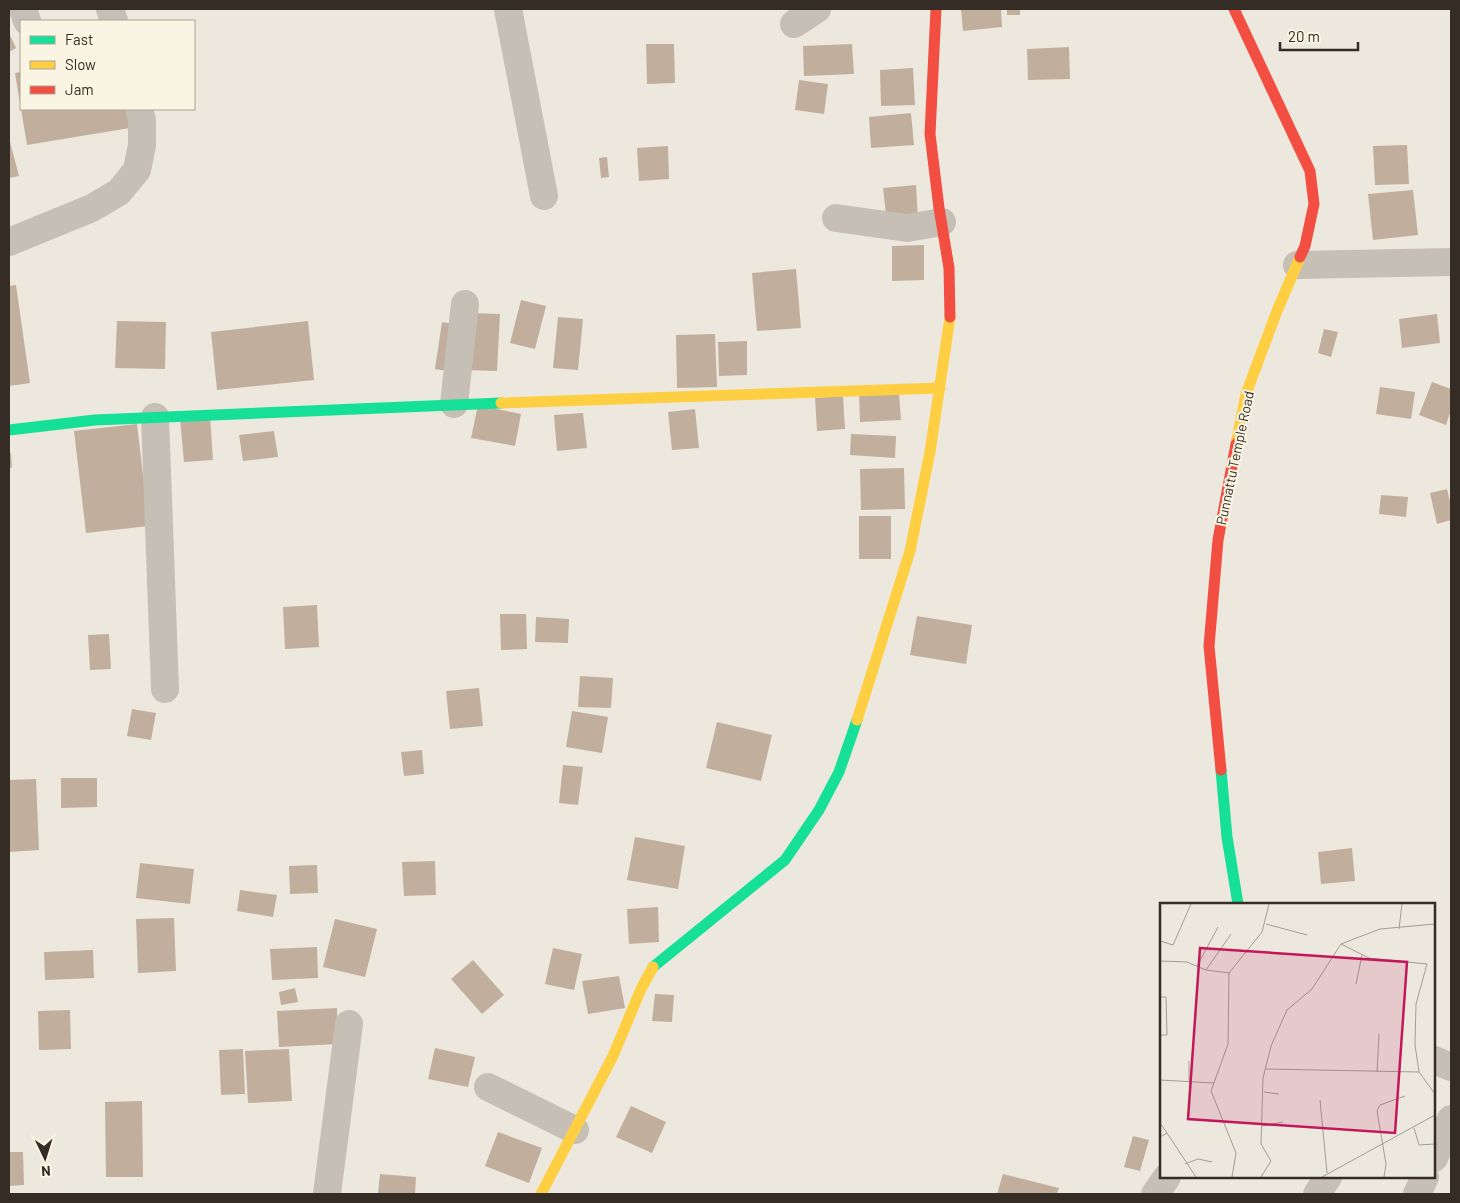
<svg xmlns="http://www.w3.org/2000/svg" width="1460" height="1203" viewBox="0 0 1460 1203" font-family="Barlow,sans-serif">
<style>
.building{fill:#c2ae9d}
.lines{fill:none;stroke-linecap:round;stroke-linejoin:round}
.street{stroke:#c5bfb6;stroke-width:28}
.fast{stroke:#16e098;stroke-width:11}
.slow{stroke:#ffcf43;stroke-width:11}
.jam{stroke:#f24e42;stroke-width:11}
.labels{text-anchor:middle;stroke-width:4;stroke-linejoin:round;paint-order:stroke}
.street-label{font-size:14px;fill:#352d25;stroke:#faf4e3}
.inset-road{fill:none;stroke:#a39d93;stroke-width:1}
.view{fill:#c2185b;fill-opacity:0.15;stroke:#c2185b;stroke-width:2.5}
.inset-edge{fill:none;stroke:#352d25;stroke-width:2.5}
</style>
<rect width="100%" height="100%" fill="#ede8dd"/>
<path class="building" d="M 961,9 L 1001,9 L 1002,27 L 963,31 Z
M 1007,9 L 1020,9 L 1020,15 L 1007,15 Z
M 9,33 L 16,48 L 9,52 Z
M 646,44 L 674,44 L 675,83 L 647,84 Z
M 852,44 L 854,74 L 804,76 L 803,46 Z
M 1069,47 L 1070,79 L 1028,80 L 1027,49 Z
M 913,68 L 915,105 L 881,106 L 880,70 Z
M 21,72 L 21,103 L 20,103 L 15,73 Z
M 799,80 L 828,84 L 824,114 L 795,110 Z
M 21,109 L 127,109 L 130,128 L 27,145 Z
M 911,113 L 914,145 L 871,148 L 869,117 Z
M 9,138 L 19,176 L 9,178 Z
M 1407,145 L 1409,184 L 1375,185 L 1373,146 Z
M 668,146 L 669,179 L 639,181 L 637,148 Z
M 607,157 L 609,177 L 601,178 L 599,158 Z
M 916,185 L 918,220 L 887,223 L 883,188 Z
M 1413,190 L 1418,235 L 1373,240 L 1368,194 Z
M 924,245 L 924,280 L 892,281 L 892,246 Z
M 796,269 L 801,328 L 757,331 L 752,273 Z
M 16,285 L 30,383 L 9,386 L 9,286 Z
M 521,300 L 546,306 L 535,349 L 510,343 Z
M 469,313 L 500,314 L 497,371 L 466,370 Z
M 1437,314 L 1440,343 L 1402,348 L 1399,319 Z
M 558,317 L 583,319 L 578,370 L 553,368 Z
M 117,321 L 166,322 L 165,369 L 115,368 Z
M 308,321 L 314,380 L 217,390 L 211,332 Z
M 442,322 L 460,325 L 452,372 L 435,369 Z
M 1324,329 L 1338,332 L 1331,357 L 1318,353 Z
M 715,334 L 717,387 L 677,388 L 676,335 Z
M 747,341 L 747,375 L 719,376 L 718,342 Z
M 1432,382 L 1451,389 L 1451,410 L 1446,425 L 1419,415 Z
M 1380,387 L 1415,392 L 1411,419 L 1376,414 Z
M 899,392 L 901,420 L 860,422 L 859,394 Z
M 843,396 L 845,429 L 817,431 L 815,398 Z
M 478,405 L 521,414 L 515,446 L 471,438 Z
M 695,409 L 699,448 L 672,450 L 668,412 Z
M 583,413 L 587,448 L 557,451 L 554,415 Z
M 210,416 L 213,460 L 184,462 L 180,419 Z
M 137,424 L 149,526 L 86,533 L 74,431 Z
M 274,431 L 278,457 L 243,461 L 239,435 Z
M 851,434 L 896,436 L 895,458 L 850,455 Z
M 9,453 L 11,453 L 12,467 L 9,469 Z
M 904,468 L 905,509 L 861,510 L 860,469 Z
M 1447,489 L 1451,506 L 1451,520 L 1437,524 L 1430,493 Z
M 1381,495 L 1408,497 L 1406,517 L 1379,514 Z
M 859,516 L 891,516 L 891,559 L 859,559 Z
M 317,605 L 319,647 L 285,649 L 283,607 Z
M 500,614 L 526,614 L 527,649 L 501,650 Z
M 917,616 L 972,625 L 966,664 L 910,655 Z
M 536,617 L 569,619 L 568,643 L 535,642 Z
M 109,634 L 111,669 L 90,670 L 88,635 Z
M 580,676 L 613,678 L 611,708 L 578,707 Z
M 479,688 L 483,726 L 450,729 L 446,691 Z
M 132,709 L 156,713 L 151,740 L 127,736 Z
M 572,711 L 608,717 L 602,753 L 566,747 Z
M 717,722 L 772,735 L 761,781 L 706,768 Z
M 422,750 L 424,774 L 404,776 L 401,752 Z
M 563,765 L 583,767 L 578,805 L 559,803 Z
M 61,778 L 97,778 L 97,807 L 61,808 Z
M 36,779 L 39,850 L 9,852 L 9,780 Z
M 635,837 L 685,846 L 678,889 L 627,880 Z
M 1352,848 L 1355,881 L 1321,884 L 1318,852 Z
M 435,861 L 436,895 L 404,896 L 402,862 Z
M 140,863 L 194,869 L 190,904 L 136,898 Z
M 317,865 L 318,893 L 290,894 L 289,866 Z
M 240,890 L 277,895 L 273,917 L 237,911 Z
M 658,907 L 659,942 L 629,944 L 627,909 Z
M 174,918 L 176,971 L 138,973 L 136,919 Z
M 335,919 L 377,929 L 365,977 L 323,967 Z
M 317,947 L 318,978 L 272,980 L 270,949 Z
M 553,948 L 582,954 L 574,990 L 545,984 Z
M 93,950 L 94,978 L 45,980 L 44,952 Z
M 473,960 L 504,995 L 482,1014 L 451,979 Z
M 619,976 L 625,1008 L 588,1014 L 582,981 Z
M 295,988 L 298,1002 L 281,1005 L 279,992 Z
M 655,994 L 674,995 L 672,1022 L 652,1021 Z
M 337,1008 L 338,1044 L 279,1047 L 277,1011 Z
M 70,1010 L 71,1049 L 39,1050 L 38,1011 Z
M 435,1048 L 475,1057 L 468,1087 L 428,1079 Z
M 243,1049 L 245,1094 L 221,1095 L 219,1050 Z
M 289,1049 L 292,1101 L 248,1103 L 245,1051 Z
M 142,1101 L 143,1177 L 106,1177 L 105,1102 Z
M 631,1106 L 666,1122 L 652,1153 L 616,1137 Z
M 498,1132 L 542,1148 L 529,1183 L 485,1166 Z
M 1133,1136 L 1149,1140 L 1140,1171 L 1124,1167 Z
M 9,1152 L 23,1152 L 24,1185 L 9,1186 Z
M 380,1174 L 416,1177 L 415,1194 L 378,1194 Z
M 1003,1174 L 1059,1188 L 1057,1194 L 997,1194 Z"/>
<g class="lines">
<path class="street" d="M 23,9 L 27,21
M 110,9 L 114,21
M 508,9 L 544,196
M 794,24 L 817,9
M 836,218 L 907,228 L 942,222
M 9,242 L 92,208 L 119,192 L 137,170 L 142,145 L 142,120 L 139,109
M 1297,265 L 1451,262
M 454,404 L 465,304
M 155,417 L 165,689
M 1434,1060 L 1451,1067
M 488,1087 L 575,1130
M 1434,1158 L 1451,1119
M 327,1194 L 349,1024
M 1155,1194 L 1167,1177
M 1317,1194 L 1328,1177
M 1417,1194 L 1425,1177"/>
<path class="fast" d="M 9,430 L 95,420 L 501,403
M 1221,770 L 1227,837 L 1238,904
M 653,967 L 785,860 L 819,810 L 839,772 L 857,720"/>
<path class="slow" d="M 501,403 L 940,388
M 1236,444 L 1246,394 L 1277,311 L 1300,257
M 857,720 L 910,551 L 930,452 L 950,317
M 541,1194 L 613,1056 L 641,989 L 653,967"/>
<path class="jam" d="M 936,9 L 930,134 L 939,208 L 949,268 L 950,317
M 1234,9 L 1310,171 L 1314,204 L 1305,246 L 1300,257
M 1221,770 L 1209,646 L 1218,540 L 1236,444"/>
</g>
<g class="labels">
<g class="street-label">
<text transform="translate(1235 458) rotate(-78)" y="5">Punnattu Temple Road</text>
</g>
</g>
<g transform="translate(1160 903)">
<rect width="275" height="275" fill="#ede8dd"/>
<path class="inset-road" d="M 106,21 L 147,32M 239,26 L 242,1M 0,38 L 13,42 L 31,1M 181,41 L 209,55 L 267,61 L 256,101 L 255,142 L 259,169 L 275,191M 0,58 L 27,59 L 46,67 L 69,70M 37,63 L 58,24M 46,67 L 71,31M 196,81 L 202,52M 0,94 L 6,94 L 7,132 L 0,132M 106,166 L 259,169M 217,169 L 219,131M 0,177 L 54,180M 29,178 L 29,158M 104,189 L 119,191M 160,197 L 167,270M 0,220 L 7,230 L 0,234M 102,223 L 123,219M 254,225 L 259,242 L 275,241M 7,230 L 36,274M 25,261 L 38,256 L 52,259M 72,274 L 76,250 L 51,188 L 68,141 L 69,70 L 102,29 L 109,1M 101,274 L 111,258 L 101,241 L 103,175 L 111,143 L 127,107 L 152,86 L 181,41 L 220,26 L 275,21M 162,274 L 275,212M 224,274 L 226,261 L 217,208 L 220,202 L 245,193"/>
<path class="view" d="M 40,45 L 247,59 L 235,230 L 28,216 Z"/>
<rect width="275" height="275" class="inset-edge"/>
</g>
<rect width="1460" height="1203" fill="none" stroke="#352d25" stroke-width="20"/>
<rect x="20" y="20" width="175" height="90" fill="#faf4e3" stroke="#aba497"/>
<rect x="30" y="36" width="25" height="8" fill="#16e098" stroke="#aba497"/>
<text x="65" y="45" font-size="15" fill="#352d25">Fast</text>
<rect x="30" y="61" width="25" height="8" fill="#ffcf43" stroke="#aba497"/>
<text x="65" y="70" font-size="15" fill="#352d25">Slow</text>
<rect x="30" y="86" width="25" height="8" fill="#f24e42" stroke="#aba497"/>
<text x="65" y="95" font-size="15" fill="#352d25">Jam</text>
<g transform="translate(45 1158) rotate(176)" stroke="#faf4e3" stroke-width="4" paint-order="stroke">
<path d="M0-4L9 19L0 12L-9 19Z" fill="#352d25"/>
<text y="-8" font-size="14" font-weight="bold" text-anchor="middle" fill="#352d25">N</text>
</g>
<path d="M1280 42v8h78v-8" fill="none" stroke="#352d25" stroke-width="2.5"/>
<text x="1288" y="42" font-size="15" fill="#352d25" stroke="#faf4e3" stroke-width="4" paint-order="stroke">20 m</text>
</svg>
